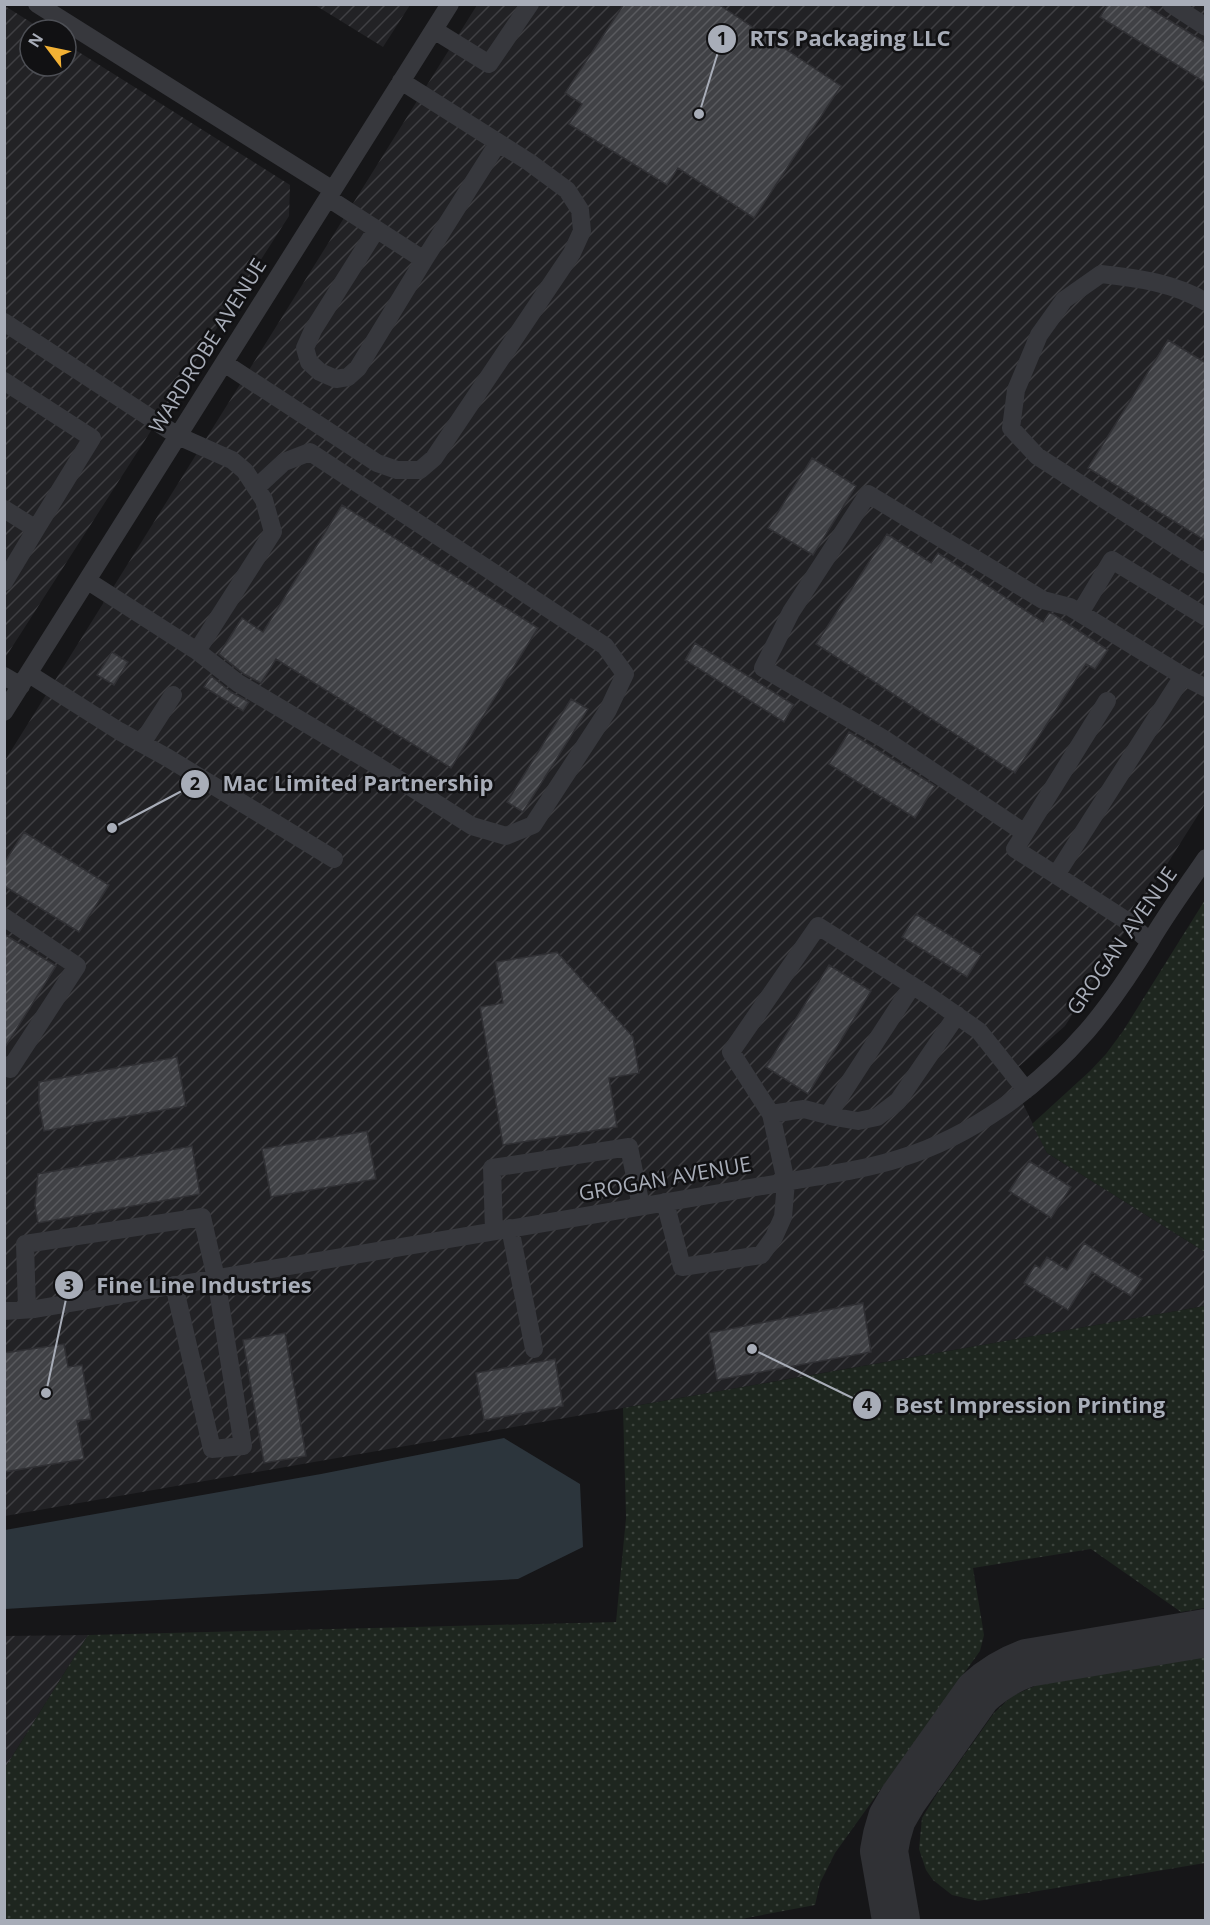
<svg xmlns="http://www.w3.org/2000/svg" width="1210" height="1925" viewBox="0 0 1210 1925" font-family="'Open Sans',sans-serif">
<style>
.industrial{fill:url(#industrial-furrows)}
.grass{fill:url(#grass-dots)}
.water{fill:#2c353c}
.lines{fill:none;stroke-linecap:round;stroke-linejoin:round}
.taxiway{stroke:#303135;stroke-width:48}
.building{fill:url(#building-hatch);stroke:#303034;stroke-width:1.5}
.minor{stroke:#37383d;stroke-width:18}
.labels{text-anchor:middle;stroke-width:5;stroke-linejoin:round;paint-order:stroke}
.street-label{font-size:21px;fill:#a8adb8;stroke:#111113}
.leader{fill:none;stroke:#a8adb8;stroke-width:2}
.callout-dot{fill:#a8adb8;stroke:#111113;stroke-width:2}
.mark-label{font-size:18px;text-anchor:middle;font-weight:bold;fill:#111}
.callout-label{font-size:22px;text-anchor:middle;font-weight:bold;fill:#a8adb8;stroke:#111113;stroke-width:5;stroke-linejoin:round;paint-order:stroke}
</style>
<defs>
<pattern id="industrial-furrows" width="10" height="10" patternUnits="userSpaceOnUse" patternTransform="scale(1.5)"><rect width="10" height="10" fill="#222225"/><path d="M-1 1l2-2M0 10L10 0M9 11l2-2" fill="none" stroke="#3f3f43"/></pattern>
<pattern id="grass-dots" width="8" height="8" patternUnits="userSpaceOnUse" patternTransform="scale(1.5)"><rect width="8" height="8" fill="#1e261f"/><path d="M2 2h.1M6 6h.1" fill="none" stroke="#3c433d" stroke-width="1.8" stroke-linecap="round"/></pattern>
<pattern id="building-hatch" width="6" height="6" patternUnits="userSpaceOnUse" patternTransform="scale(1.5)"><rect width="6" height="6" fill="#404145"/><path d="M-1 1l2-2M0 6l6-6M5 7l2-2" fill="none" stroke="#595a5e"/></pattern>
</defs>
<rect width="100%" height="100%" fill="#161618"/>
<path class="industrial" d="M 315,5 L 410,5 L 383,47 Z
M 477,5 L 1205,5 L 1205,804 L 1065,1026 L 1009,1075 L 1047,1153 L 1205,1252 L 1205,1306 L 5,1516 L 4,762 Z
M 5,6 L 43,30 L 30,30 L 30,66 L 66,66 L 66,44 L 290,185 L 289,216 L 5,658 Z
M 88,1635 L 5,1768 L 5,1636 Z"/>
<path class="grass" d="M 1205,900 L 1205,1252 L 1047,1153 L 1032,1124 L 1090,1071 L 1106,1054 L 1123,1031 Z
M 1205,1306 L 1205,1608 L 1181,1612 L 1091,1549 L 973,1568 L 984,1635 L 980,1651 L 835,1853 L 820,1883 L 815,1905 L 736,1920 L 5,1920 L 5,1768 L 88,1635 L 616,1622 L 626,1518 L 623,1408 Z
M 1205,1656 L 1205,1863 L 978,1901 L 952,1895 L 933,1880 L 926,1870 L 919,1849 L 922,1818 L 938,1792 L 994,1713 L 1012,1696 L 1037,1685 Z"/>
<path class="water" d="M 504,1438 L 580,1484 L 583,1547 L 518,1579 L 5,1609 L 5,1530 L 321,1474 Z"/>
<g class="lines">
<path class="taxiway" d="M 896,1920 L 884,1851 L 887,1835 L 892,1818 L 903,1799 L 978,1693 C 993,1679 1008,1670 1027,1663 L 1206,1633"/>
</g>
<path class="building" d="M 624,4 L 718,4 L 841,86 L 754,218 L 678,168 L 667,185 L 569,124 L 582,104 L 565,93 Z
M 1108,4 L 1143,4 L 1206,43 L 1206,83 L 1100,17 Z
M 1168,340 L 1206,363 L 1206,541 L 1088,468 Z
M 812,458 L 856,486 L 813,555 L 768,528 Z
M 342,505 L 538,628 L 451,768 L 276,659 L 261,683 L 244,674 L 219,654 L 242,618 L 263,632 Z
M 887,534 L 931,563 L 938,553 L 1043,622 L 1049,613 L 1053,614 L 1108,650 L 1095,669 L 1086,664 L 1015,773 L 816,644 Z
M 695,643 L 794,705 L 784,722 L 685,660 Z
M 112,652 L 128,662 L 114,685 L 97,675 Z
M 211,676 L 231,692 L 249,702 L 243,711 L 204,687 Z
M 571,699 L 588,709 L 523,812 L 507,802 Z
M 849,732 L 935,786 L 915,818 L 829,764 Z
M 24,832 L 109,885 L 79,932 L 4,886 L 4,863 Z
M 916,914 L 981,955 L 967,977 L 902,937 Z
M 4,934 L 56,966 L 4,1049 Z
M 557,952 L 633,1037 L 639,1073 L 609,1078 L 617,1127 L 503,1145 L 480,1007 L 503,1003 L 496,962 Z
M 829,965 L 871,991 L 808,1094 L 766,1067 Z
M 177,1057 L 186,1106 L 44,1131 L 39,1105 L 39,1082 Z
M 367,1131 L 376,1179 L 271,1197 L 262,1149 Z
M 192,1146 L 200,1194 L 38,1223 L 35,1205 L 38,1174 Z
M 1029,1161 L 1071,1187 L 1051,1218 L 1009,1191 Z
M 1084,1243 L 1142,1279 L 1131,1296 L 1092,1272 L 1068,1310 L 1024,1283 L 1035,1265 L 1040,1268 L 1047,1257 L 1067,1270 Z
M 863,1303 L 871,1352 L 717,1380 L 709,1333 Z
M 285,1333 L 306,1456 L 264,1463 L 243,1340 Z
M 64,1344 L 68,1367 L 82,1365 L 91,1419 L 77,1421 L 84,1459 L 4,1472 L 4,1353 Z
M 555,1359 L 563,1406 L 484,1420 L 476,1373 Z"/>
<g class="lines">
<path class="minor" d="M 37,4 L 333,190
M 1171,4 L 1206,27
M 434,30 L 489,64 L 530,4
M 328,198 L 424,260 L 498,143
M 376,230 L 313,330 L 305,348 L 309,362 L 320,372 L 336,379 L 348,377 L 358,368 L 424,260
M 1206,302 C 1174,283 1138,278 1101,274 L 1064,300 L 1039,335 L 1016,390 L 1011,428 L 1037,456 L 1206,565
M 4,322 L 178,436 L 232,460 L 245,471 L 264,500 L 273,532 L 197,651 L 88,581
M 224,363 L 377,463 L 397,470 L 420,470 L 434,458 L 572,253 L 582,231 L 580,210 L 567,190 L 529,162 L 401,81
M 4,381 L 92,438 L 36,529 L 4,509
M 4,582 L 36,529
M 1080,613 L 1112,560 L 1206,617
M 197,651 L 238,683 L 376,765 L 472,826 L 506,836 L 533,825 L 608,710 L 625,674 L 605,646 L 310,452 L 284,462 L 256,488
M 29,674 L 119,731 L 168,758 L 334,859
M 4,676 L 21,686
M 4,712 L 450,4
M 142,743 L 173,695
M 1025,833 L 884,739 L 763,668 L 791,612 L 868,494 L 1043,600 L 1070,607 L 1183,676
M 1056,875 L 1015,849 L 1107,701
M 4,917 L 77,966 L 10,1069 L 4,1065
M 1150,942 L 1127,921 L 1056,875 L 1183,676 L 1206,688
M 771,1114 L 804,1109 L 835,1117 L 858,1121 L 877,1117 L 898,1101 L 957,1015
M 828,1115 L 912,986
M 665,1202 L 682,1267 L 761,1255 L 774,1237 L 783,1217 L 786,1182 L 771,1114 L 731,1052 L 818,926 L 929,996 L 979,1031 L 1026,1090
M 510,1228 L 534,1349
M 494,1231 L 492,1168 L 629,1147 L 641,1206
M 27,1309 L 25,1244 L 202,1217 L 216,1278 L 243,1446 L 212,1449 L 174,1285
M 4,1311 L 35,1309 L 786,1182 C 824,1175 864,1170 901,1158 C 973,1136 1038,1087 1087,1031 C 1111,1003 1131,973 1150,942 C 1167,913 1187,886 1206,858"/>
</g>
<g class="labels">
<g class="street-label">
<text transform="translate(208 346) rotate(-58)" y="7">WARDROBE AVENUE</text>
<text transform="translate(1122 941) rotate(-55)" y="7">GROGAN AVENUE</text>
<text transform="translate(665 1179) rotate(-10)" y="7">GROGAN AVENUE</text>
</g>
</g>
<path class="leader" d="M699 114L722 39M112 828L195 784M46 1393L69 1285M752 1349L867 1405"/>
<g class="callout-dot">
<circle cx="699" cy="114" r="6"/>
<circle cx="112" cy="828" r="6"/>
<circle cx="46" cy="1393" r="6"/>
<circle cx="752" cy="1349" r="6"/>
<circle cx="722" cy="39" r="15"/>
<circle cx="195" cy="784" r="15"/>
<circle cx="69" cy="1285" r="15"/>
<circle cx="867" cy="1405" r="15"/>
</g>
<g class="mark-label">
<text x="722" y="45">1</text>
<text x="195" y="790">2</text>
<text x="69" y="1292">3</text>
<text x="867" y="1411">4</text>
</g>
<g class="callout-label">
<text x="850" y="46">RTS Packaging LLC</text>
<text x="358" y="791">Mac Limited Partnership</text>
<text x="204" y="1293">Fine Line Industries</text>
<text x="1030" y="1413">Best Impression Printing</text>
</g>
<rect width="1210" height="1925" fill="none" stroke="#a8adb8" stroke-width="12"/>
<g transform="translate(48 48) rotate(302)"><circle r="28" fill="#111113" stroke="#4d4f55" stroke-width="1.5"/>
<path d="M0-4.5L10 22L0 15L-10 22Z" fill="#f2b134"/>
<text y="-9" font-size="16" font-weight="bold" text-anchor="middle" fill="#a8adb8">N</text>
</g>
</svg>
